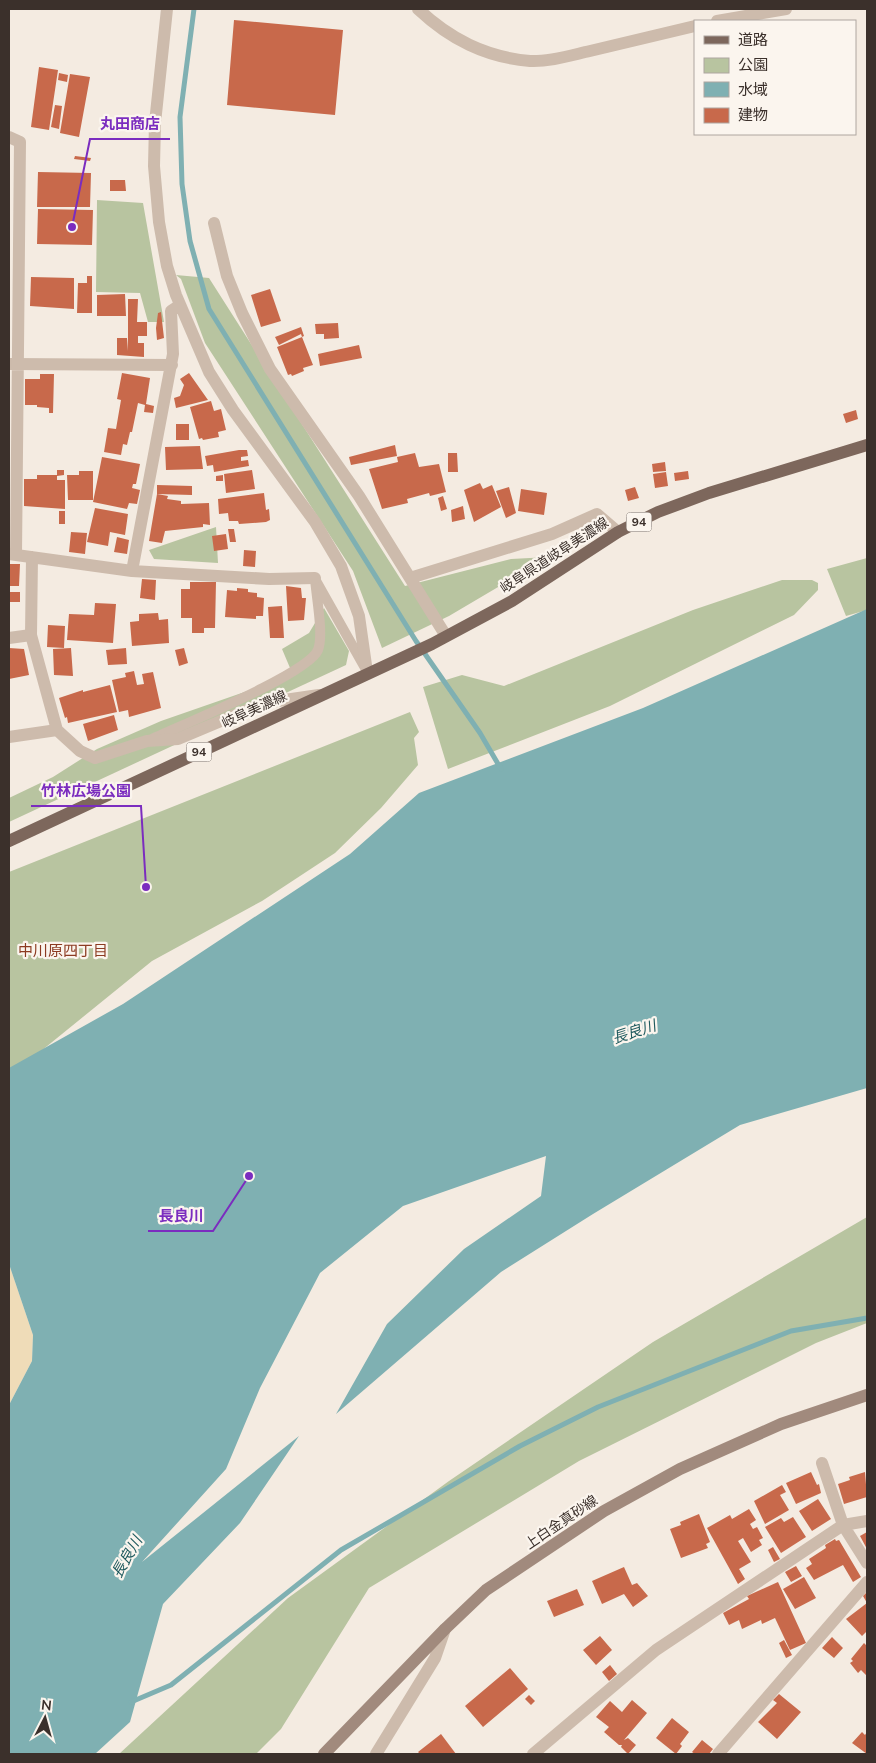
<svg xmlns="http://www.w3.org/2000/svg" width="876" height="1763" viewBox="0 0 876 1763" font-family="'Nunito Sans','Noto Sans JP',sans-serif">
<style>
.green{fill:#b8c4a0}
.sand{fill:#efdcb8}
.water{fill:#7fb0b2}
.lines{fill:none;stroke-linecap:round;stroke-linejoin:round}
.stream{stroke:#7fb0b2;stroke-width:5}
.building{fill:#c8694b}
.lane{stroke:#cdbbac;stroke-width:10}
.street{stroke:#cdbbac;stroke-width:12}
.secondary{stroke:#a18a7d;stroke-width:12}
.primary{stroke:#7d675c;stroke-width:12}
.labels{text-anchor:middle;stroke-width:4.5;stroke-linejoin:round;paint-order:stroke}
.shield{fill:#fbf5ee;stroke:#756b66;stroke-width:1}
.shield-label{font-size:12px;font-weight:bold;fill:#3b302b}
.street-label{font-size:14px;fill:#3b302b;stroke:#fbf5ee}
.neighbourhood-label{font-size:15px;fill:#8c3b22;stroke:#fbf5ee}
.water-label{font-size:15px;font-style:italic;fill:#1f5a5e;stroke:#fbf5ee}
.leader{fill:none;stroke:#7b2cbf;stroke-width:2}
.callout-dot{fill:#7b2cbf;stroke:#fbf5ee;stroke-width:2}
.callout-label{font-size:15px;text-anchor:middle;font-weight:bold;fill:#7b2cbf;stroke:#fbf5ee;stroke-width:4.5;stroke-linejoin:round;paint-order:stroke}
</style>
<rect width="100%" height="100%" fill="#f4ebe1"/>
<path class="green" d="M 97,200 L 143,203 L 164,322 L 148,322 L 140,293 L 96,292 Z
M 176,275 L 209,278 L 405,586 L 511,559 L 549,557 L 449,616 L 382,648 L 353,571 L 205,343 L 181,279 Z
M 216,527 L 218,563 L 154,559 L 149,550 Z
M 867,558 L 867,610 L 846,616 L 827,569 Z
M 782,580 L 812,580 L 818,583 L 818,590 L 794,615 L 610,706 L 448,769 L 423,687 L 462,675 L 504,686 L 693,610 Z
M 324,608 L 349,651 L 346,665 L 9,822 L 9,798 L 53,777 L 97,749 L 161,721 L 293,675 L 282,649 L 309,633 Z
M 410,712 L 419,732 L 414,738 L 418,765 L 381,808 L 335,853 L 262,901 L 152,961 L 9,1077 L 9,872 Z
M 867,1217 L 867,1323 L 816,1343 L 579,1461 L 369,1588 L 281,1729 L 256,1754 L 119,1754 L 288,1598 L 449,1481 L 653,1342 Z"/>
<path class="sand" d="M 9,1264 L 33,1335 L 32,1361 L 9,1405 Z"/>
<path class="water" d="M 867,609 L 867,1088 L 740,1125 L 593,1214 L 501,1272 L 336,1414 L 387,1324 L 464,1249 L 541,1196 L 546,1156 L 403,1206 L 320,1273 L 260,1388 L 226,1469 L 142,1562 L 299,1436 L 240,1523 L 163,1604 L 130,1722 L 95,1754 L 9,1754 L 9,1405 L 32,1361 L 33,1335 L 9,1264 L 9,1068 L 123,1004 L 350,854 L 419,793 L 643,708 Z"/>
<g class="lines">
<path class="stream" d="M 194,9 L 180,117 L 182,184 L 190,241 L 209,309 L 416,641 L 480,733 L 501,769
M 131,1702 L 171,1685 L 341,1550 L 520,1446 L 598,1407 L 791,1331 L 867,1318"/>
</g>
<path class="building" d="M 234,20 L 343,30 L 335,115 L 227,105 Z
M 39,67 L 58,70 L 49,130 L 31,127 Z
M 59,73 L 68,75 L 67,82 L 58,80 Z
M 70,74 L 90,77 L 79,137 L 60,133 Z
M 55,105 L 62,106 L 59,129 L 51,127 Z
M 75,156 L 91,158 L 90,161 L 74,159 Z
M 38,172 L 91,173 L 90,207 L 37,207 Z
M 110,180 L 125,180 L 126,191 L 110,191 Z
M 38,209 L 93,210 L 92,245 L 37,244 Z
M 87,276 L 92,276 L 92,313 L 77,313 L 78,283 L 87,283 Z
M 31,277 L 74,278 L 74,309 L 30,306 Z
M 270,289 L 281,321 L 261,327 L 251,295 Z
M 125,294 L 126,316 L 97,316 L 97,295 Z
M 128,299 L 138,299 L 137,322 L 147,322 L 147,336 L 138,336 L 138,343 L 144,343 L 144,357 L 117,355 L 117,338 L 127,338 L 128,351 Z
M 161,312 L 164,338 L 157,340 L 156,328 L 158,313 Z
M 338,323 L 339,338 L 324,339 L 324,334 L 316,334 L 315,324 Z
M 301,327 L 304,336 L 302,337 L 301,334 L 279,345 L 275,337 Z
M 302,337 L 313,365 L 303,368 L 304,371 L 292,376 L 291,374 L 288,375 L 277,347 Z
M 359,345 L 362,358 L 320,366 L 318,354 Z
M 122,373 L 150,378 L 146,404 L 154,406 L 153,413 L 144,412 L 145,405 L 138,403 L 132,432 L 130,432 L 127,445 L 123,444 L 121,455 L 104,452 L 108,428 L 116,429 L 121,400 L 117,399 Z
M 189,373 L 208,400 L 176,408 L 174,398 L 180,396 L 184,385 L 180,379 Z
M 40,374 L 54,374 L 53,413 L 49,413 L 49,408 L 37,407 L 37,405 L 25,405 L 25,379 L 40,379 Z
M 211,401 L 214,411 L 221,409 L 226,430 L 218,432 L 219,437 L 203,440 L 202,438 L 199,439 L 190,407 Z
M 856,410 L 858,419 L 846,423 L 843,414 Z
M 176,424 L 189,424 L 189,440 L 176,440 Z
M 395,445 L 397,456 L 351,465 L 349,457 Z
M 200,446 L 203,469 L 166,470 L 165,447 Z
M 239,450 L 247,450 L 248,456 L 241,457 L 241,461 L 248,460 L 249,466 L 214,472 L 213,465 L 207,466 L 205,456 Z
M 415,453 L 419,467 L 439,464 L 446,492 L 430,496 L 429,493 L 407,499 L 408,503 L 382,509 L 369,469 L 398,462 L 397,457 Z
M 448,453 L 457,453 L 458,472 L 448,472 Z
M 102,457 L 140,464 L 136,484 L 133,484 L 132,488 L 140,490 L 137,504 L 129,503 L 127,509 L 93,502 Z
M 665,462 L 666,471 L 653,472 L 652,464 Z
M 57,470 L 64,470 L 64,475 L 57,476 L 57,480 L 65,480 L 65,509 L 24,506 L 24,479 L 37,479 L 37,475 L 57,475 Z
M 252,470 L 255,489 L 226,493 L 224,474 Z
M 79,471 L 93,471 L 93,500 L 68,500 L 67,475 L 79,475 Z
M 688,471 L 689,479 L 675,481 L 674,473 Z
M 666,472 L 668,486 L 655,488 L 653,474 Z
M 223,475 L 223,481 L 216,481 L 216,476 Z
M 480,483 L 483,489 L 492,485 L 501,507 L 474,522 L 464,490 Z
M 157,485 L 192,486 L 192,495 L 157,494 Z
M 509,487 L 516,513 L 506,518 L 496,491 Z
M 635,487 L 639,498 L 628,501 L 625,490 Z
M 521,489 L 547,493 L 544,515 L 518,511 Z
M 264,493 L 266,510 L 269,509 L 270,520 L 266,522 L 239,524 L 238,521 L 229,521 L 228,513 L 219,514 L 218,499 Z
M 157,494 L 168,496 L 167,499 L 181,501 L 181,504 L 209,503 L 210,525 L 203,524 L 203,527 L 165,531 L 162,543 L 149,541 Z
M 443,496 L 447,509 L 441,511 L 438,498 Z
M 463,506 L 465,519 L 452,522 L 451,510 Z
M 95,508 L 128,514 L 125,535 L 110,532 L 108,546 L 87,542 Z
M 59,511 L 65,511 L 65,524 L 59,524 Z
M 228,529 L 234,529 L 236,542 L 230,542 Z
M 71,532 L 87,533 L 85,554 L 69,552 Z
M 226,534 L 228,549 L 214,551 L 212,536 Z
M 117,537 L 129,540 L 127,554 L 114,552 Z
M 244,550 L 256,551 L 255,567 L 243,566 Z
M 9,564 L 20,564 L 19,586 L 9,586 Z
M 142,579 L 156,580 L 155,600 L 140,598 Z
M 190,582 L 216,582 L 215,628 L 204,628 L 204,633 L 192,633 L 192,618 L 181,618 L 181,589 L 190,589 Z
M 286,586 L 301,588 L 302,598 L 306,598 L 304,620 L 288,621 Z
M 237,588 L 248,589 L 248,592 L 257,593 L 257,597 L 264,598 L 263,616 L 256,616 L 256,619 L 225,617 L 227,590 L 237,591 Z
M 9,592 L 20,592 L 20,602 L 9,602 Z
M 95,603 L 116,604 L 113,643 L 67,640 L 69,614 L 94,615 Z
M 282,606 L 284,638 L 270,638 L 268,607 Z
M 158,613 L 159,620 L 168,619 L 169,643 L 132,646 L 130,622 L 139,621 L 139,614 Z
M 48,625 L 65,626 L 64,648 L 47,647 Z
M 9,648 L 24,649 L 29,675 L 9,679 Z
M 71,648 L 73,676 L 54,675 L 53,649 Z
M 126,648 L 127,664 L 108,665 L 106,650 Z
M 184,648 L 188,663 L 179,666 L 175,650 Z
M 134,671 L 137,685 L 144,684 L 142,674 L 153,672 L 161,708 L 129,717 L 128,710 L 119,712 L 112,680 L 126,677 L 125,673 Z
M 110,685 L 117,712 L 68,723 L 67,717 L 65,718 L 59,698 L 83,690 L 83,692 Z
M 114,715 L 118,730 L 88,741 L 83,724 Z
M 811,1472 L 817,1485 L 819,1484 L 821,1493 L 796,1504 L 786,1483 Z
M 865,1472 L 867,1497 L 844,1504 L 838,1484 L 850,1480 L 849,1477 Z
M 782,1485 L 786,1492 L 780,1495 L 789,1510 L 765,1524 L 754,1501 Z
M 818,1499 L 831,1519 L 812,1531 L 799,1511 Z
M 749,1509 L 756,1520 L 750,1524 L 753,1529 L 757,1527 L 763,1538 L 759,1540 L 762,1545 L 751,1552 L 743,1538 L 738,1541 L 751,1562 L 739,1569 L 745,1579 L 738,1584 L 707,1528 L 730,1515 L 732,1519 Z
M 699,1514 L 710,1542 L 706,1544 L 708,1548 L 681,1558 L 670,1529 L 681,1525 L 680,1522 Z
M 793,1517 L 806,1537 L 781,1553 L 765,1527 L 781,1518 L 784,1522 Z
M 867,1532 L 867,1549 L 860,1536 Z
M 835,1539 L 836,1541 L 839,1540 L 861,1577 L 853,1582 L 843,1565 L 814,1580 L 806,1568 L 812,1564 L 809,1559 L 826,1548 L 825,1545 Z
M 773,1547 L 780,1559 L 774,1562 L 768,1550 Z
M 796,1566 L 802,1576 L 791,1582 L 785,1572 Z
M 624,1567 L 632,1585 L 637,1583 L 648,1596 L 633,1607 L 624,1594 L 602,1604 L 592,1581 Z
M 804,1577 L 816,1598 L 795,1609 L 783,1589 Z
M 778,1582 L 806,1643 L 790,1650 L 775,1618 L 762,1624 L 761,1620 L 742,1629 L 739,1620 L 729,1625 L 723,1613 L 749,1599 L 747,1596 Z
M 577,1589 L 584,1605 L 554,1617 L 547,1601 Z
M 867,1592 L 867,1631 L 862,1636 L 846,1619 L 867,1603 L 863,1596 Z
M 600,1636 L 612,1650 L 596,1665 L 583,1650 Z
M 832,1637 L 843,1648 L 834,1658 L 822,1648 Z
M 784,1640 L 792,1655 L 786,1658 L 779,1643 Z
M 864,1643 L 867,1646 L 867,1676 L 861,1670 L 858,1673 L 850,1663 L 853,1661 L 851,1659 Z
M 610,1665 L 617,1674 L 609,1681 L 602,1672 Z
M 510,1668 L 528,1689 L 483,1727 L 465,1706 Z
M 779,1694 L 801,1712 L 777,1739 L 758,1722 L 777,1703 L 773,1700 Z
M 529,1695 L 535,1701 L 531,1705 L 525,1699 Z
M 632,1700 L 647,1713 L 624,1740 L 628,1738 L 636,1745 L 628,1754 L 621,1747 L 622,1745 L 619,1745 L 604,1732 L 609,1727 L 596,1717 L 610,1701 L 622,1712 Z
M 672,1718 L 689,1732 L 680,1744 L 682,1746 L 676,1754 L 656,1738 Z
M 862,1732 L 865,1735 L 867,1732 L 867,1754 L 852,1743 Z
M 441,1734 L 456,1754 L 420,1754 L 418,1752 Z
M 702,1740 L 713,1749 L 709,1754 L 695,1754 L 692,1752 Z"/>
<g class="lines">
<path class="lane" d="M 315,579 L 364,666
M 150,740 C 179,726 308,674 318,650 C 324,634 316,596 315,578"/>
<path class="street" d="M 167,9 L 155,123 L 154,166 L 159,222 L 167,266 L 176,295 L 209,372 L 233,410 L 315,522 L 341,566 L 359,616 L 367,672
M 418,9 C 450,39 485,57 530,61 C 549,62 572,55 590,51 C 625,43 660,34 695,26
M 717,21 L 786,9
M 9,137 L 20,142 L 16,555
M 214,223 L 227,276 L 242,313 L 270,369 L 359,496 L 446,636
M 9,364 L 172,365
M 9,554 L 132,571 L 269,579 L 315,578
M 132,571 L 173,354 L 171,311 L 180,305
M 410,578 L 552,534 L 597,514 L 618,532
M 9,638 L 31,635
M 57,730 L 80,751 L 95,758 L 147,741 L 178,739 L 264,703 L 319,695
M 9,737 L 57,730 L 31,635 L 32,557
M 822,1463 L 843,1525 L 867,1563
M 376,1754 L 435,1658 L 445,1629
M 533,1754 L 656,1650 L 843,1525 L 867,1521
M 718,1754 L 867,1582"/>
<path class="secondary" d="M 324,1754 L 445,1629 L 486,1590 L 604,1511 L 680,1469 L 781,1424 L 867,1395"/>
<path class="primary" d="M 9,841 L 432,644 L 512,601 L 618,532 L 658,512 L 709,493 L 867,445"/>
</g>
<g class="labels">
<g class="shield">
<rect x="626.5" y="512.5" width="25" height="19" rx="4"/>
<rect x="186.5" y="742.5" width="25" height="19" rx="4"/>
</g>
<g class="shield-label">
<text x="639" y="526">94</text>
<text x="199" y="756">94</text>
</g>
<g class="street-label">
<text transform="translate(554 555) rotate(-33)" y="5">岐阜県道岐阜美濃線</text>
<text transform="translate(254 709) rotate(-25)" y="5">岐阜美濃線</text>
<text transform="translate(561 1522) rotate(-34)" y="5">上白金真砂線</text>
</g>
<g class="neighbourhood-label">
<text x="63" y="956">中川原四丁目</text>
</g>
<g class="water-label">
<text transform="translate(634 1032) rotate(-18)" y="5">長良川</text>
<text transform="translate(127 1557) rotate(-60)" y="5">長良川</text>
</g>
</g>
<path class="leader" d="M72 227L90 139H170M146 887L141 806H31M249 1176L213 1231H148"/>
<g class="callout-dot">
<circle cx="72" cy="227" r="5"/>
<circle cx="146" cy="887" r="5"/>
<circle cx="249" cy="1176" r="5"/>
</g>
<g class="callout-label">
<text x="130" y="129">丸田商店</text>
<text x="86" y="796">竹林広場公園</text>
<text x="181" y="1221">長良川</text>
</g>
<rect width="876" height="1763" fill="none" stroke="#3b302b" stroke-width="20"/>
<rect x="694" y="20" width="162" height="115" fill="#fbf5ee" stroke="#aea6a0"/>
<rect x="704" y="36" width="25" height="8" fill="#7d675c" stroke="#aea6a0"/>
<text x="738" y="45" font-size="15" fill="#3b302b">道路</text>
<rect x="704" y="58" width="25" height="15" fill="#b8c4a0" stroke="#aea6a0"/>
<text x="738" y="70" font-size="15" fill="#3b302b">公園</text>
<rect x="704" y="82" width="25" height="15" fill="#7fb0b2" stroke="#aea6a0"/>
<text x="738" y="95" font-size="15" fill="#3b302b">水域</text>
<rect x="704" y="108" width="25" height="15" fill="#c8694b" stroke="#aea6a0"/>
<text x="738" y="120" font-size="15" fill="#3b302b">建物</text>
<g transform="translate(45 1718) rotate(6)" stroke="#fbf5ee" stroke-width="4" paint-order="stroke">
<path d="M0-4L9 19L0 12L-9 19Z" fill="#3b302b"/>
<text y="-8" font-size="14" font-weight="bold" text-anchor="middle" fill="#3b302b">N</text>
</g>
</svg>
